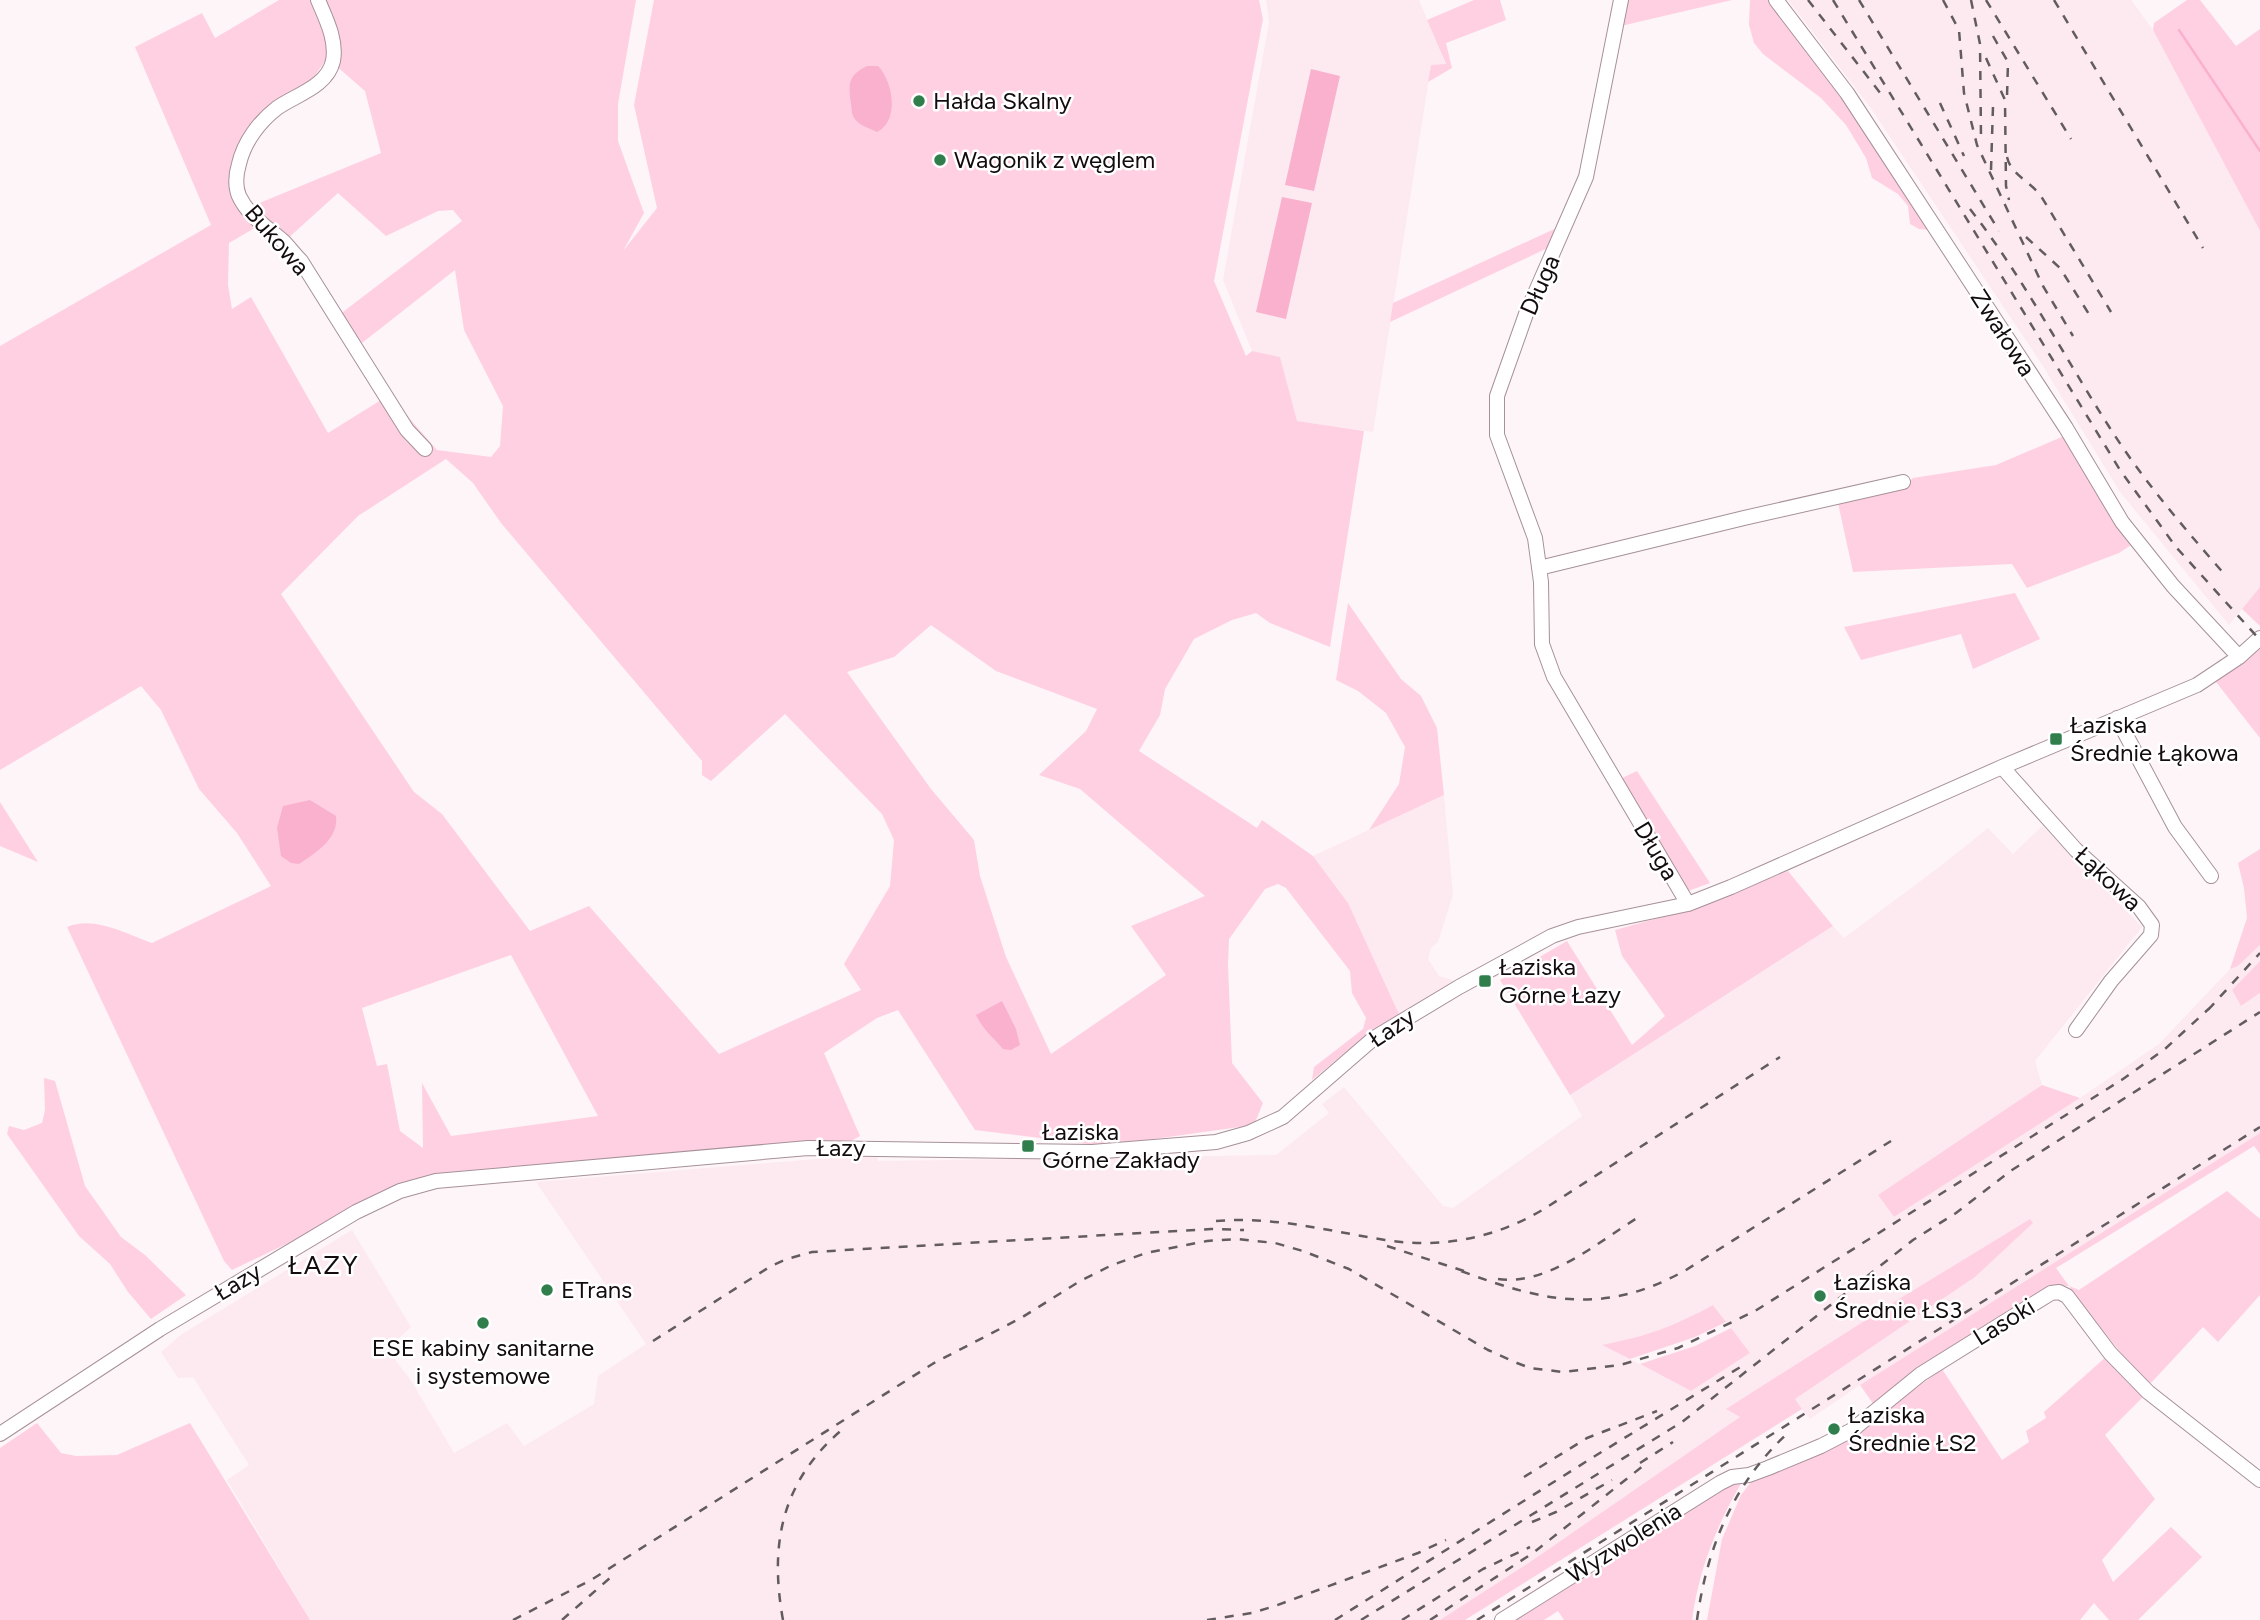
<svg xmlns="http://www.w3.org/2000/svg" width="2260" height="1620" viewBox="0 0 2260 1620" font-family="Figtree,sans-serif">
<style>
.built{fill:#fdeaf1;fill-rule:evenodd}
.green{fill:#ffd0e2;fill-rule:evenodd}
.water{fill:#f9b1ce}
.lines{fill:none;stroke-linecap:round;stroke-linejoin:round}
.stream{stroke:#f9b1ce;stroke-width:2.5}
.minor-casing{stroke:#a69199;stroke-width:16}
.minor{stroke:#fff;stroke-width:14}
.rail{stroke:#635c5e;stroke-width:2.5;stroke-dasharray:9 9;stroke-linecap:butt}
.poi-dot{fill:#317e4d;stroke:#fff;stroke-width:2.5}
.labels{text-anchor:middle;stroke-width:5;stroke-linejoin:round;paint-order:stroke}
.poi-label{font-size:24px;fill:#130c0e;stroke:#fff;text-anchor:start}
.street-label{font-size:24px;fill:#130c0e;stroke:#fff}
.neighbourhood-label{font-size:26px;letter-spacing:2px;fill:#130c0e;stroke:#fff}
</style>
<rect width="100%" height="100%" fill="#fef5f8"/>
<path class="built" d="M 1266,0 L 1419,0 L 1446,65 L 1431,66 L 1373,432 L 1296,421 L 1280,357 L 1252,351 L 1223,280 L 1269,22 Z
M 1788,0 L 2131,0 L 2153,30 L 2260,231 L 2260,587 L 2229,625 L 2120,492 L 2041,363 L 1870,107 Z
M 1444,795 L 1453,895 L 1438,942 L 1431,948 L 1428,959 L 1439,976 L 1456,981 L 1399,1014 L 1348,903 L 1313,856 Z
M 2042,826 L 2142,927 L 2035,1061 L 2042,1085 L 1878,1195 L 1894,1217 L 2080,1098 L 2159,1044 L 2230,969 L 2238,966 L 2260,945 L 2260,961 L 2232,990 L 2241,1006 L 2260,993 L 2260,1133 L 1860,1385 L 1810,1419 L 1794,1399 L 1975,1277 L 2030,1219 L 1894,1302 L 1727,1409 L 1741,1417 L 1530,1562 L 1440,1620 L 310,1620 L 227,1480 L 249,1465 L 193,1377 L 178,1378 L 161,1352 L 182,1334 L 352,1230 L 411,1327 L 387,1349 L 412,1382 L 454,1453 L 507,1423 L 524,1446 L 594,1404 L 598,1376 L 646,1344 L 536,1182 L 877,1154 L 878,1161 L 1276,1155 L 1329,1113 L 1322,1104 L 1344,1087 L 1443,1206 L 1453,1208 L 1582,1116 L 1570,1095 L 1833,926 L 1844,938 L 1942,865 L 1988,828 L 2013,854 ZM 1713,1305 L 1750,1353 L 1691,1391 L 1603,1345 L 1644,1337 L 1671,1327 Z"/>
<path class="green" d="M 279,0 L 310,0 L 327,35 L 327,56 L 340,39 L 326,0 L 636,0 L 618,104 L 618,141 L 644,213 L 623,251 L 657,208 L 634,105 L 654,0 L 1259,0 L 1263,19 L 1214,281 L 1246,356 L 1252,351 L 1280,357 L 1297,421 L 1364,431 L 1330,647 L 1270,623 L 1256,613 L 1232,620 L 1194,639 L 1165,689 L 1160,715 L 1139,751 L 1257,828 L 1262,820 L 1313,856 L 1348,903 L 1399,1014 L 1374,1029 L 1312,1080 L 1314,1067 L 1363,1029 L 1366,1018 L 1352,993 L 1350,971 L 1286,888 L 1278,884 L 1265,889 L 1229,939 L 1228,965 L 1232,1063 L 1263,1103 L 1254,1125 L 1104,1146 L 975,1130 L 898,1010 L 877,1018 L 824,1053 L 860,1136 L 851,1141 L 640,1156 L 424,1178 L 232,1270 L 224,1261 L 67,927 C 93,915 127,934 152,943 L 271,886 L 237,833 L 199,789 L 161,710 L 141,686 L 0,770 L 0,346 L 211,225 L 135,47 L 202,13 L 215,38 ZM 327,58 L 365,91 L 381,153 L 240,211 L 244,136 L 314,77 ZM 338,193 L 386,236 L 438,211 L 453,210 L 462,221 L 339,315 L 362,343 L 455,270 L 464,330 L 503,406 L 500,446 L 491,457 L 437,450 L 389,395 L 328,433 L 251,297 L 232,309 L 228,285 L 229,243 L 258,226 L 285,241 ZM 446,459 L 473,483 L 501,523 L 702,761 L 702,775 L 711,781 L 785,714 L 882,814 L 894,840 L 890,886 L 844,964 L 861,990 L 719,1054 L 589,906 L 530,931 L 442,814 L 414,792 L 281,594 L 358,516 ZM 931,625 L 996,671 L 1097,709 L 1086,731 L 1039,775 L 1080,789 L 1205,896 L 1131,926 L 1166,975 L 1051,1054 L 1006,957 L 980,876 L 974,840 L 931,789 L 847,672 L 894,657 ZM 511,955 L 598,1116 L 451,1136 L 422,1083 L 423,1148 L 400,1131 L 387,1064 L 377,1066 L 362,1008 Z
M 1474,0 L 1500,0 L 1506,20 L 1446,43 L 1452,68 L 1428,82 L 1431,65 L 1446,64 L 1427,20 Z
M 1626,0 L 1732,0 L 1621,26 Z
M 1750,0 L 1772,0 L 1845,99 L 1930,230 L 1919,229 L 1910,224 L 1908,206 L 1898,194 L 1872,178 L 1866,158 L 1846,125 L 1821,98 L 1763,54 L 1754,43 L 1749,25 Z
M 2187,0 L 2200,0 L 2236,46 L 2260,29 L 2260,231 L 2153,30 L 2154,23 Z
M 1563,225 L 1552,246 L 1390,322 L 1393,303 Z
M 2064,436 L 2131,545 L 2119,553 L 2027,588 L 2012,564 L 1853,572 L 1838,503 L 1901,488 L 1913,478 L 1996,465 Z
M 2260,587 L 2260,626 L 2242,609 Z
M 2015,593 L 2040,639 L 1973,669 L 1961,634 L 1861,660 L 1844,627 Z
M 1348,603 L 1401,679 L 1421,696 L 1437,728 L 1444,795 L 1369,830 L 1399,784 L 1405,747 L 1386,713 L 1358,691 L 1336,680 Z
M 2260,647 L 2260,738 L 2216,682 Z
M 1637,771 L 1710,883 L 1688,891 L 1620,779 Z
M 0,802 L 38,862 L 0,846 Z
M 2260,849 L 2260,945 L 2238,966 L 2230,969 L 2247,918 L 2244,888 L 2238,863 Z
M 1788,871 L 1833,926 L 1570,1095 L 1500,980 L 1567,941 L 1632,1045 L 1665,1016 L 1622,956 L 1615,930 L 1691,909 Z
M 2260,961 L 2260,993 L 2241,1006 L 2232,990 Z
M 44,1078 L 55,1081 L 85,1186 L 121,1237 L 145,1255 L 186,1295 L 151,1319 L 128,1292 L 110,1264 L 79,1236 L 7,1134 L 9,1126 L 24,1130 L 42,1123 L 45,1110 Z
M 2042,1085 L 2080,1098 L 1894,1217 L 1878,1195 Z
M 2260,1133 L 2260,1154 L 2254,1146 L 2056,1268 L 2069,1286 L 2079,1290 L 2227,1191 L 2260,1219 L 2260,1295 L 2218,1342 L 2203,1327 L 2151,1383 L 2139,1375 L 2082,1305 L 2069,1286 L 2056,1285 L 2046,1289 L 1874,1405 L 1860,1385 Z
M 2030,1219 L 2033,1223 L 1975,1277 L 1795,1399 L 1802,1409 L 1465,1620 L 1440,1620 L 1530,1562 L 1740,1417 L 1726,1409 L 1894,1302 Z
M 1713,1305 L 1726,1322 L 1695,1337 L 1630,1359 L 1602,1345 C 1648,1336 1672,1327 1713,1305 Z
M 1731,1328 L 1750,1353 L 1691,1391 L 1640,1364 L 1695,1346 Z
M 2107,1356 L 2145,1395 L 2105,1435 L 2155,1499 L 2102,1560 L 2113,1582 L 2171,1527 L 2202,1557 L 2138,1620 L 2109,1620 L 2094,1603 L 2080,1620 L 1707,1620 L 1722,1539 L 1741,1495 L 1754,1478 L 1851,1437 L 1942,1369 L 2002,1460 L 2029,1442 L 2026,1431 L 2046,1418 L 2044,1412 Z
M 37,1423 L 61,1453 L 76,1456 L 117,1455 L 190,1423 L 310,1620 L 0,1620 L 0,1448 Z
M 1743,1480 C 1717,1524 1699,1569 1692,1620 L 1564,1620 L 1558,1611 L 1544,1620 L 1510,1620 L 1733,1481 Z"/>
<path class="water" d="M 867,66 L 878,66 C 893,81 900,121 877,132 C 869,128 857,125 853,116 C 851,112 852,108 851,104 C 848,84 848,75 867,66 Z
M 1311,69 L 1340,76 L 1314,191 L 1285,185 Z
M 1282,197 L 1312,203 L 1286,319 L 1256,312 Z
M 310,800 L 336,816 C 339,839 315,853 299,864 L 291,863 L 281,856 L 277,828 L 283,806 Z
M 1002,1001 L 1016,1029 L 1020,1045 L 1011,1050 L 1003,1049 C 992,1036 984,1031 976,1015 Z"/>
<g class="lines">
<path class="stream" d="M 2179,30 L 2260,151"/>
<g class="minor-casing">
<path id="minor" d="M 318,0 C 326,19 337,40 333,61 C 327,87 295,95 277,108 C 259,122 244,142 239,164 C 236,174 235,186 239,196 C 249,217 267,227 283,241 C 289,247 295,255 301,261 L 407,430 L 425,449
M 1621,0 L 1586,177 L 1526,314 L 1497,396 L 1497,435 L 1535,538 L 1541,582 L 1542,644 L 1554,677 L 1688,904
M 1776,0 L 1847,93 L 2066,428 L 2122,522 L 2173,586 L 2239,657
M 1539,568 L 1744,518 L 1903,482
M 2117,718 L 2175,827 L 2211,876
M 2002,767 L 2076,850 L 2139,907 L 2152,925 L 2151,935 L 2111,981 L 2076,1030
M 0,1434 L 160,1329 L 356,1212 L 400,1191 L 436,1181 L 808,1148 L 1092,1152 L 1216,1142 L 1248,1133 L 1283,1117 L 1374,1038 L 1459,987 L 1552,936 L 1578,927 L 1688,904 L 1731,887 L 2002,767 L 2197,685 L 2239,657 L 2260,638
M 1502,1620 L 1720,1483 L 1732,1477 L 1749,1475 L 1768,1468 L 1821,1446 L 1852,1430 L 1921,1374 L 2051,1293 L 2059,1292 L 2067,1296 L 2110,1353 L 2148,1392 L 2260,1480"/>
</g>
<use href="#minor" class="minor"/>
<path class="rail" d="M 1808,0 L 1881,94
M 1833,0 L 2120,470 L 2176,547 L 2260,640
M 1859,0 L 1999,231
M 1943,0 L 1959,30 L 1964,93 L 1977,145 L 2043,286 L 2073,336
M 1971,0 L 1980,44 L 1981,138
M 1986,0 L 2071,139
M 2054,0 L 2203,248
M 1993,36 L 2008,62 L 2007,97
M 1986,58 L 2005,100 L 2006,186 L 2009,200
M 1940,103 L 1964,156
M 2007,157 C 2011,175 2030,181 2041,196 L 2111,312
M 1991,170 L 1993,106
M 1970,209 C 2023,277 2062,353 2108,425 C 2142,479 2184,528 2226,576
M 2026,237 L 2060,268 L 2092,319
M 2208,1010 L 2260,953
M 1216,1221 C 1275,1216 1328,1231 1385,1240 C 1441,1249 1496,1238 1544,1209 L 1780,1057
M 1387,1246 L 1470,1273
M 1461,1271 C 1545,1302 1604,1316 1686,1270 L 1891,1141
M 1498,1279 C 1547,1286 1597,1243 1637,1218
M 653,1341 L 771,1266 L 787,1259 L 812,1252 L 1211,1229 L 1244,1230
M 1640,1463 L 1673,1442
M 1524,1477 L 1587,1438 L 1657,1411
M 1532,1522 L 1556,1512 L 1612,1480
M 513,1620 L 591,1580 L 934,1363 L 1021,1318 L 1080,1281 L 1112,1265 L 1146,1253 L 1207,1241 L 1237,1239 L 1275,1243 L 1303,1251 L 1349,1269 L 1488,1350 L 1517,1363 L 1530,1368 L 1563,1372 L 1620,1365 L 1678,1348 L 1755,1311 L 2123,1079 L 2165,1049 L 2214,1004
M 562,1620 L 611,1577
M 783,1620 C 769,1543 782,1480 844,1428
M 1207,1620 L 1252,1613 L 1275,1606 L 1418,1553 L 1446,1540
M 1335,1620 L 1595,1456 L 1742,1366
M 1361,1620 L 1682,1422 L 1913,1240 L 1956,1213 L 2012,1170 L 2260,1012
M 1402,1620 L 1483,1569 L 1530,1547
M 1430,1620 L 1533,1553 L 1648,1462
M 1477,1620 L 2260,1127
M 1697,1620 C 1707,1547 1734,1482 1789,1432"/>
</g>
<g class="poi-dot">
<circle cx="919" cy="101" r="7"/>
<circle cx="940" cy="160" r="7"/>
<rect x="2049" y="732" width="14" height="14" rx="3.5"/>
<rect x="1478" y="974" width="14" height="14" rx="3.5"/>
<rect x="1021" y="1139" width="14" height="14" rx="3.5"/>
<circle cx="547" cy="1290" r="7"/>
<circle cx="1820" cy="1296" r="7"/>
<circle cx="483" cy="1323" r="7"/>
<circle cx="1834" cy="1429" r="7"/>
</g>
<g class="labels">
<g class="poi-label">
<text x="933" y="109">Hałda Skalny</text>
<text x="954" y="168">Wagonik z węglem</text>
<text x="2070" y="733">Łaziska<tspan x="2070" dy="28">Średnie Łąkowa</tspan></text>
<text x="1499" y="975">Łaziska<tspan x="1499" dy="28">Górne Łazy</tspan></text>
<text x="1042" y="1140">Łaziska<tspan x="1042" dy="28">Górne Zakłady</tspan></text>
<text x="1834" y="1290">Łaziska<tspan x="1834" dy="28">Średnie ŁS3</tspan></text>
<text x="561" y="1298">ETrans</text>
<text x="483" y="1356" text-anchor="middle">ESE kabiny sanitarne<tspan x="483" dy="28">i systemowe</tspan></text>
<text x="1848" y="1423">Łaziska<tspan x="1848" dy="28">Średnie ŁS2</tspan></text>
</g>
<g class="street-label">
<text transform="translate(277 240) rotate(49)" y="8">Bukowa</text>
<text transform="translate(1540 285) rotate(-66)" y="8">Długa</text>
<text transform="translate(2003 333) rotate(57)" y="8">Zwałowa</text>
<text transform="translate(1656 851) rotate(59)" y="8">Długa</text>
<text transform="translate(2108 879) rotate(43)" y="8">Łąkowa</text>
<text transform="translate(1392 1028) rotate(-34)" y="8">Łazy</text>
<text x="841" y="1156">Łazy</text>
<text transform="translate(238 1282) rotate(-31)" y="8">Łazy</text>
<text transform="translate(2004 1322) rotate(-32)" y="8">Lasoki</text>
<text transform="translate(1624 1543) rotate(-32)" y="8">Wyzwolenia</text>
</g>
<g class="neighbourhood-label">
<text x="324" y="1274">ŁAZY</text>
</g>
</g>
</svg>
